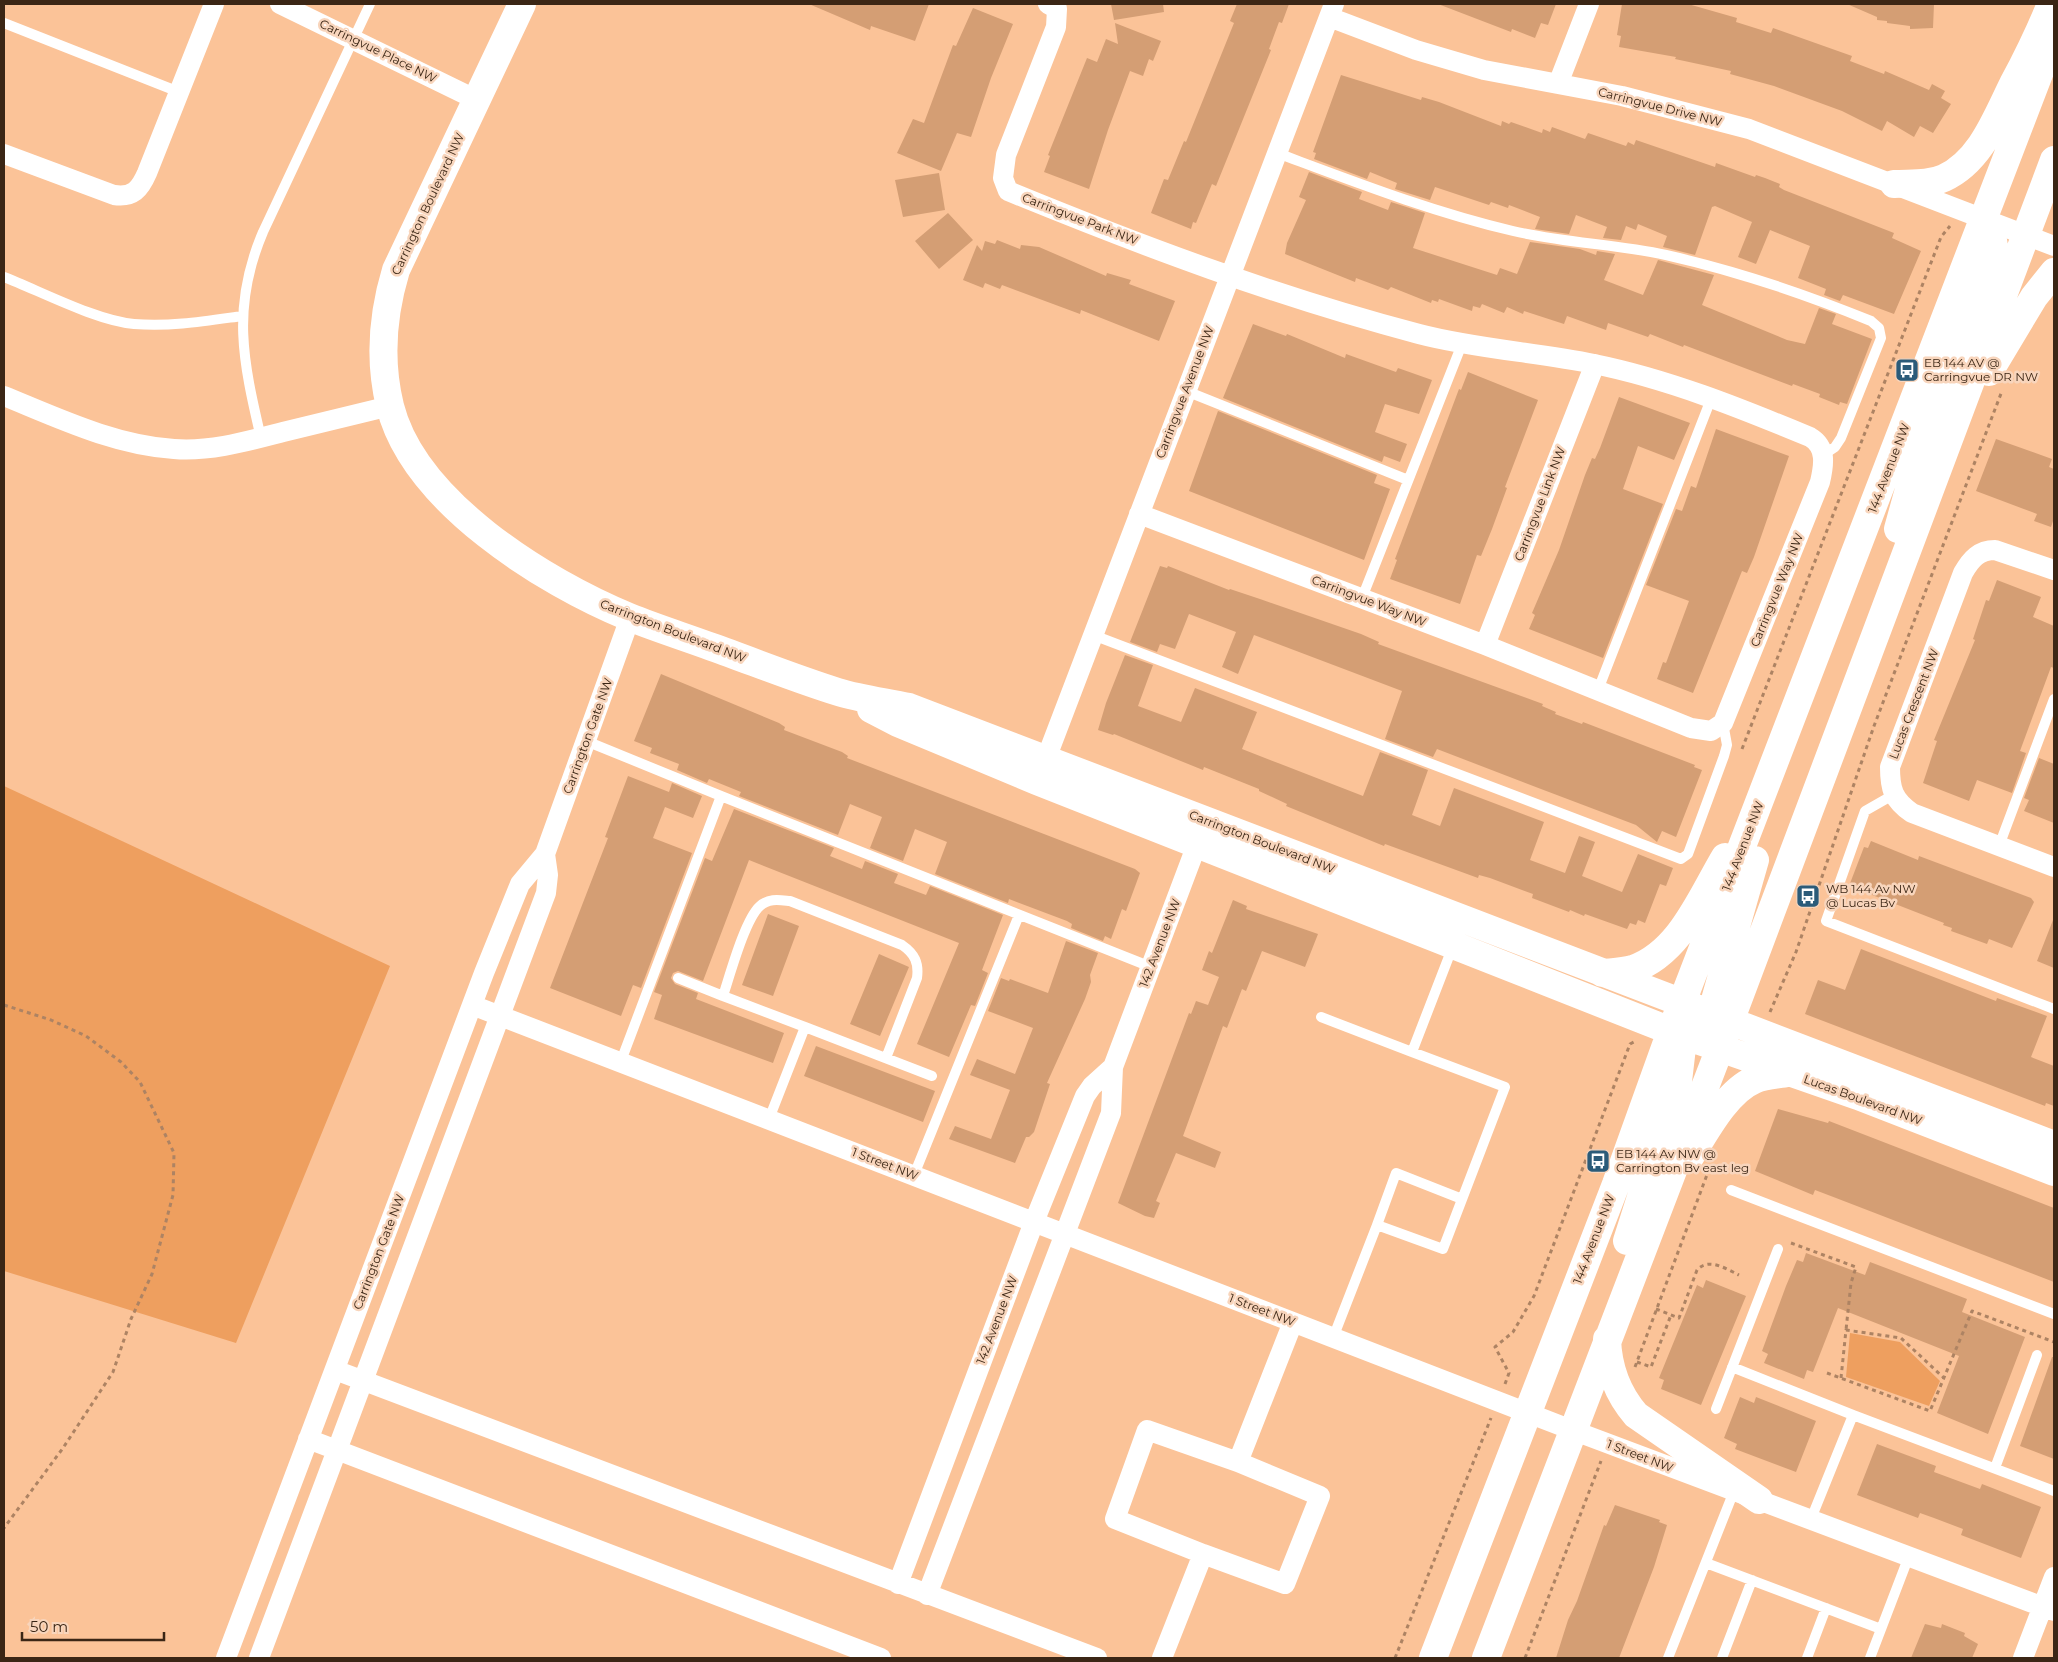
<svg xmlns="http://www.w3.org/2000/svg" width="2058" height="1662" viewBox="0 0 2058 1662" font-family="Montserrat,sans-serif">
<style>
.green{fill:#ee9f5f}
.building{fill:#d49e74}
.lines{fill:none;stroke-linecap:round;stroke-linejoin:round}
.path{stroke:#ad8363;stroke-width:3;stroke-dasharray:4 4;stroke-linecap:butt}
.lane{stroke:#fff;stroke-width:10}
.street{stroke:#fff;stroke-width:20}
.secondary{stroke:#fff;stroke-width:28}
.labels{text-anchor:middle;stroke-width:5;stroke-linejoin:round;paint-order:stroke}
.street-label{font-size:12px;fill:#3b2615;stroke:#f8d5bc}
.poi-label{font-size:12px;fill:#3b2615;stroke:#f8d5bc;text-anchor:start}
</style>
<rect width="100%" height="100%" fill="#fbc398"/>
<path class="green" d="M 4,786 L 390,966 L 236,1343 L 4,1271 Z
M 1850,1333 L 1900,1342 L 1940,1381 L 1929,1406 L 1846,1377 Z"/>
<path class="building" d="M 809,4 L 929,4 L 915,41 L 871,26 L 870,30 Z
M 1111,4 L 1163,4 L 1164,12 L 1114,20 Z
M 1237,4 L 1289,4 L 1282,23 L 1279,22 L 1269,49 L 1271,50 L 1216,186 L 1212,184 L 1196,223 L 1193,222 L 1191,229 L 1151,213 L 1164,179 L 1168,180 L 1184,141 L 1186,142 L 1234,23 L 1230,21 Z
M 1438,4 L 1556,4 L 1548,25 L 1541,23 L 1535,38 L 1512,29 L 1511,32 Z
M 1622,4 L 1688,4 L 1737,18 L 1736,22 L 1771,33 L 1773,28 L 1852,56 L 1850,61 L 1884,74 L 1885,71 L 1929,90 L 1932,84 L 1945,91 L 1941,98 L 1951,104 L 1933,133 L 1920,126 L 1914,137 L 1887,121 L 1882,131 L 1842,111 L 1774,86 L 1730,74 L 1731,71 L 1675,59 L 1676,57 L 1619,47 L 1621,36 L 1617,35 Z
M 1847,4 L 1934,4 L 1933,28 L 1910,29 L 1910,26 L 1887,23 L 1887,21 L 1877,20 L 1877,17 Z
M 973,8 L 1013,24 L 991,78 L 971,137 L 957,133 L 941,171 L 897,153 L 913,119 L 924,123 L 953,45 L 956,46 Z
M 1115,23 L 1161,41 L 1153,61 L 1149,59 L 1143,76 L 1130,71 L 1108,130 L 1089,189 L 1044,172 L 1050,156 L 1048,155 L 1087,58 L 1097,62 L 1106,39 L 1118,44 Z
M 1341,75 L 1421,100 L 1422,97 L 1439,102 L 1501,126 L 1502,121 L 1509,124 L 1511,122 L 1542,133 L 1543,129 L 1550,132 L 1552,127 L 1585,139 L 1588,133 L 1626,146 L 1628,142 L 1634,145 L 1636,140 L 1715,167 L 1716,163 L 1755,177 L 1756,175 L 1765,178 L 1780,184 L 1779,187 L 1784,190 L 1894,233 L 1892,238 L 1921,251 L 1894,314 L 1843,295 L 1840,301 L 1824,295 L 1826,289 L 1798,278 L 1810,246 L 1770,230 L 1756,264 L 1738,257 L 1752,222 L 1715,206 L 1712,207 L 1695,255 L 1663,247 L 1667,236 L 1638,224 L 1636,230 L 1626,226 L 1621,240 L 1603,238 L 1607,227 L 1576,215 L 1569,234 L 1535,229 L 1540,217 L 1509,205 L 1508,208 L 1491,202 L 1489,205 L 1435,187 L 1430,200 L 1395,189 L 1397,183 L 1370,172 L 1367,179 L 1314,159 L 1316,153 L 1313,152 Z
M 1309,172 L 1362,192 L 1359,199 L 1388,210 L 1391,202 L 1425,213 L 1413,248 L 1497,275 L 1500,268 L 1517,274 L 1530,242 L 1580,249 L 1596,255 L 1597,251 L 1615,254 L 1604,280 L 1643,295 L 1658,260 L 1714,275 L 1702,305 L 1787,340 L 1805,344 L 1819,308 L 1836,314 L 1832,324 L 1872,339 L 1847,404 L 1840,402 L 1839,405 L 1819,397 L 1820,394 L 1793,384 L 1792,386 L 1684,345 L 1683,347 L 1650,334 L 1648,337 L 1608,323 L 1606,330 L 1567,316 L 1564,324 L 1524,311 L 1523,314 L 1507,307 L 1504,313 L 1482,304 L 1480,308 L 1473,306 L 1472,311 L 1439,299 L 1438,302 L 1432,300 L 1431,303 L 1391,287 L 1388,290 L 1356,278 L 1355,282 L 1285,254 L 1287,243 L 1306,200 L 1299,197 Z
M 939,173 L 945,210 L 903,217 L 895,180 Z
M 948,213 L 973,240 L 939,269 L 915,241 Z
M 997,240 L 1020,249 L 1021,245 L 1039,247 L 1106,276 L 1107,273 L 1131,280 L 1129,284 L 1175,301 L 1159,341 L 1081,310 L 1080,314 L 1002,285 L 1000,289 L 985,283 L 983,288 L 963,280 L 977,245 L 982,251 L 985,241 L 995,244 Z
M 1253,324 L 1286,336 L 1287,334 L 1345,358 L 1346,354 L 1396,372 L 1398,368 L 1432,380 L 1419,414 L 1385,404 L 1375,432 L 1407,444 L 1400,462 L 1384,456 L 1382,462 L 1223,398 Z
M 1468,372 L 1538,400 L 1505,487 L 1507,488 L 1492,529 L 1481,556 L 1477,555 L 1460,604 L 1390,579 L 1397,560 L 1395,559 L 1459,389 L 1461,390 Z
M 1619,397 L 1690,423 L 1674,460 L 1638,446 L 1623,489 L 1663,504 L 1603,658 L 1529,629 L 1535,615 L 1532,613 L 1559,550 L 1585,475 L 1592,458 L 1595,459 L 1600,448 Z
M 1218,411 L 1377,475 L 1374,483 L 1390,489 L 1364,560 L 1189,491 Z
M 1716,429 L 1789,456 L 1754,557 L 1747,573 L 1742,571 L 1693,693 L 1657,679 L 1663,662 L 1666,663 L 1689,601 L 1646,585 L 1676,509 L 1682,511 L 1691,486 L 1696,488 Z
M 1996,439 L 2052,459 L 2049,467 L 2054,469 L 2054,518 L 2051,527 L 2034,521 L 2037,514 L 1976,491 Z
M 1160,566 L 1167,568 L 1168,566 L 1229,590 L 1230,589 L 1260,599 L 1361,634 L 1379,642 L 1378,644 L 1543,704 L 1542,706 L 1556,712 L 1555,714 L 1582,724 L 1583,722 L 1695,765 L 1694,767 L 1702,770 L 1676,837 L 1662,831 L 1657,842 L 1636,825 L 1541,789 L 1437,749 L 1433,757 L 1385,739 L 1402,691 L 1254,635 L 1238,674 L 1222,667 L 1236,632 L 1189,614 L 1175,649 L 1160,644 L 1157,652 L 1130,642 Z
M 1997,580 L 2041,597 L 2033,617 L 2054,626 L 2054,668 L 2051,667 L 2020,751 L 2026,753 L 2012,793 L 1977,780 L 1969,801 L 1923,783 L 1937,741 L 1934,740 L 1975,640 L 1973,639 L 1986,600 L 1989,601 Z
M 1125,655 L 1153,665 L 1138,706 L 1181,722 L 1195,688 L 1257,712 L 1242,749 L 1363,796 L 1380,752 L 1428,770 L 1412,815 L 1440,826 L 1454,788 L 1544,822 L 1530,860 L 1565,873 L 1579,836 L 1595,842 L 1582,876 L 1622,892 L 1638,854 L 1673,868 L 1666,886 L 1660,884 L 1645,923 L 1638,920 L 1636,925 L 1630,923 L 1627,929 L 1585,914 L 1584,916 L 1570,910 L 1569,912 L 1532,898 L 1533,894 L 1490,878 L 1479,875 L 1478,878 L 1385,844 L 1384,846 L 1286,806 L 1287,804 L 1259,791 L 1259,789 L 1204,767 L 1203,770 L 1114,734 L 1113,735 L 1098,730 L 1106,703 Z
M 661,674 L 779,723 L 785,727 L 784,730 L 842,752 L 848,756 L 847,758 L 1135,869 L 1140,873 L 1126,911 L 1122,909 L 1111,939 L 1105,936 L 1103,941 L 1071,928 L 1072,924 L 1067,921 L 1009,899 L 1008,903 L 935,874 L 947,842 L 915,829 L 903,861 L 870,848 L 882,817 L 850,804 L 838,835 L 739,796 L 741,792 L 709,779 L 707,783 L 677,770 L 679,764 L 650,753 L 652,748 L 634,741 Z
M 2039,758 L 2054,764 L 2054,823 L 2024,811 L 2029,800 L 2024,798 Z
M 628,776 L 669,792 L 672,783 L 702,796 L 693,818 L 665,807 L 653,838 L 692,853 L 641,988 L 633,985 L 621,1016 L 550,988 L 608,838 L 605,837 Z
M 734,809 L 834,848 L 830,856 L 862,869 L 865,861 L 898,874 L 894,883 L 926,895 L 930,886 L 1003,915 L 982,970 L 988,973 L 975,1006 L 971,1005 L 949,1057 L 917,1044 L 959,943 L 749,860 L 703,981 L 678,971 L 673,973 L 671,978 L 675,984 L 698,993 L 696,999 L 784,1033 L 773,1063 L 654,1019 L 662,995 L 654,992 L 705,858 L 712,861 Z
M 1871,841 L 1918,860 L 1919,856 L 2031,898 L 2034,902 L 2012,948 L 1989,939 L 1987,944 L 1951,931 L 1952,928 L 1943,925 L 1944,923 L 1849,886 L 1864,847 L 1868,848 Z
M 1233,900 L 1247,906 L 1246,909 L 1318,934 L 1305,967 L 1262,951 L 1246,991 L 1242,989 L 1227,1028 L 1223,1026 L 1183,1136 L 1221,1152 L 1215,1168 L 1176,1153 L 1156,1201 L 1160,1203 L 1154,1218 L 1145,1216 L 1118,1203 L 1189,1013 L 1191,1014 L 1196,1001 L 1208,1005 L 1219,977 L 1202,970 L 1209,951 L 1212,953 Z
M 768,914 L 799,926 L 773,996 L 742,985 Z
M 2053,920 L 2054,921 L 2054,968 L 2037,961 Z
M 1066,941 L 1098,953 L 1090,975 L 1091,982 L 1085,999 L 1047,1083 L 1050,1084 L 1034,1132 L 1029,1137 L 1026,1137 L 1015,1163 L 949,1139 L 955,1126 L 991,1139 L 1010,1090 L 970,1075 L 977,1059 L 1015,1074 L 1033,1028 L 988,1011 L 1001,978 L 1009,981 L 1010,979 L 1048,993 Z
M 1861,949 L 1996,1001 L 1997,998 L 2047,1016 L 2031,1057 L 2054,1066 L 2054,1106 L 2046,1103 L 2045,1106 L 1805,1014 L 1818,980 L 1845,990 Z
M 879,954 L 909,967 L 880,1036 L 850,1024 Z
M 816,1046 L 935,1091 L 923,1122 L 804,1076 Z
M 1778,1109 L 1828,1123 L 1829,1121 L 2054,1208 L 2054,1282 L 1836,1198 L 1815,1190 L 1813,1195 L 1755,1171 Z
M 1806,1253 L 1865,1275 L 1870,1262 L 1907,1276 L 1967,1299 L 1962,1312 L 2025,1337 L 1988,1434 L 1937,1413 L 1959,1356 L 1838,1308 L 1813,1372 L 1807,1370 L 1804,1379 L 1764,1363 L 1768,1354 L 1762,1351 L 1786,1286 L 1797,1260 L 1803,1262 Z
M 1706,1280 L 1746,1296 L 1701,1405 L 1661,1389 L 1664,1380 L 1659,1378 L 1697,1285 L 1703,1288 Z
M 2052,1357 L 2054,1357 L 2054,1459 L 2020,1446 Z
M 1740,1397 L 1754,1403 L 1756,1397 L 1816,1421 L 1796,1472 L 1735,1449 L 1737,1444 L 1724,1438 Z
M 1877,1444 L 1936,1466 L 1934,1472 L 1980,1489 L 1982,1484 L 2041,1507 L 2021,1558 L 1961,1535 L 1963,1529 L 1934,1518 L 1920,1513 L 1918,1518 L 1857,1495 Z
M 1615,1505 L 1660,1520 L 1659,1522 L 1667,1525 L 1654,1567 L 1619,1658 L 1556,1658 L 1568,1620 L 1577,1601 L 1604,1525 L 1606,1526 Z
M 1925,1624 L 1941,1628 L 1942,1624 L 1965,1633 L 1964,1636 L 1978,1644 L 1972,1658 L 1911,1658 Z"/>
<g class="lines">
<path class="path" d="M 1742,749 L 1941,237 L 1950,226
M 4,1005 L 51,1020 L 86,1036 L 121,1062 L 140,1082 L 174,1153 L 173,1195 L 152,1274 L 131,1319 L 113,1372 L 63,1448 L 4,1528
M 1770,1012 L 1796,952 L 1874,726 L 2002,391
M 1791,1243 L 1856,1267 L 1851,1283 L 1846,1330
M 1656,1309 L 1679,1318 L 1697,1270 C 1709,1257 1726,1269 1739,1275
M 1637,1362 L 1651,1367 L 1671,1315
M 1635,1367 L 1708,1172
M 1827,1373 L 1930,1411 L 1972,1311 L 2054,1342
M 1841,1378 L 1846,1330 L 1901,1338 L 1944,1378
M 1505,1384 L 1509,1373 L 1495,1347 L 1513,1332 L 1534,1296 L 1630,1044 L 1634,1042
M 1395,1658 L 1491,1418
M 1525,1658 L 1601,1461"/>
<path class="lane" d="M 4,23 L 179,92
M 1277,153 C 1355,182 1432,212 1513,231 C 1564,243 1616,244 1666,255 C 1737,271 1805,294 1871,321 L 1879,328 L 1881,338 L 1841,438 L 1835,447 L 1823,455
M 4,277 C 40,291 97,321 134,324 C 171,327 206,321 242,316
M 1186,391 L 1408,480
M 261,438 C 243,361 231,307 263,232 L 370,4
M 1362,598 L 1462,344
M 1093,635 L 1681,859 L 1688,854 L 1724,756 L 1727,745 L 1723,723
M 1598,690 L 1711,399
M 586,741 L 721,796
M 1893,795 L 1865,811 L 1826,921 L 2054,1009
M 1999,846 L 2054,699
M 678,978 L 723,996
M 1321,1017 L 1412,1052
M 805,1027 L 723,996 C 730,975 745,919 760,906 C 769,898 779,900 790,901 L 902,945 C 915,954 919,963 917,978 L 886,1058
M 621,1061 L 721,796 L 1151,967
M 769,1119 L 805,1027 L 932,1076
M 914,1175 L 1019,915
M 1731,1190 L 2054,1314
M 1377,1225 L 1396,1173 L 1462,1199
M 1333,1338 L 1377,1225 L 1443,1249 L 1505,1087 L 1412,1052 L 1453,946
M 1732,1367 L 1853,1415
M 1716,1409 L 1778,1249
M 1995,1468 L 2037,1355
M 1811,1519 L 1853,1415 L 2054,1491
M 1706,1563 L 1881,1629
M 1668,1658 L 1734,1491
M 1722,1658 L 1752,1580
M 1807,1658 L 1826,1608
M 1870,1658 L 1909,1556"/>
<path class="street" d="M 280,4 L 477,100
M 1048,4 L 1057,9 L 1056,27 L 1006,155 L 1003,178 L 1008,191 C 1142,246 1278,297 1419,334 C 1476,349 1536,352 1594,364 C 1668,379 1740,408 1810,437 C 1827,447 1824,465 1820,482 L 1723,723 L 1711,731 L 1691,728 L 1485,645 L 1139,514
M 1329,17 L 1416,50 L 1484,70 L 1622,96 L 1749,129 L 2054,246
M 1558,84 L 1589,4
M 4,154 L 114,195 C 133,198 140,189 147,173 L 214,4
M 4,396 C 58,418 114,445 174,449 C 210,452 248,441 283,432 C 319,423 354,415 390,406
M 2054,570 L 1995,550 C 1979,550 1971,559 1963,573 L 1890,767 C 1890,789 1893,800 1912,813 L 2054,867
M 1485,645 L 1595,364
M 1041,772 L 1334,4
M 472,1005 L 1572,1430 L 2054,1611
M 335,1370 L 1097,1658
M 308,1439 L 881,1658
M 1238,1462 L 1293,1322
M 898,1584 L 1034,1222 L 1085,1096 L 1092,1086 L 1113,1067
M 927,1595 L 1111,1113 L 1113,1067 L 1202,831
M 226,1658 L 484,973 L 520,884 L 545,854 L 630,618
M 259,1658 L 546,893 L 548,875 L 545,854
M 1162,1658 L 1203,1554 L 1115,1519 L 1147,1430 L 1238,1462 L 1320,1496 L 1285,1584 L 1203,1554
M 2023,1658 L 2054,1577"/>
<path class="secondary" d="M 522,4 L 396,270 C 383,313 379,361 390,406 C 414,502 544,582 629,617 C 656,628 685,637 712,647 C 754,662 796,679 838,692 C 861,699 886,702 909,707 L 2054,1145
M 1894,184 C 1911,183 1928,185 1944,178 C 1981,161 1996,118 2013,84 C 2027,58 2040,31 2051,4
M 1989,372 L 2034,297 L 2054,272
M 1898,529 L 1913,475 L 1987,282 L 1994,247 L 1992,234 L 1985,218
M 871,709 L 898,723 L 1037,781 L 1671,1031 L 1858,1096 L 2054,1172
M 1602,973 C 1612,972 1623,972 1633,969 C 1680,953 1701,897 1725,857
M 1709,1031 L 1711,1014 L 1755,860
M 1690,1157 C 1705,1133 1727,1091 1754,1080 C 1764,1075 1777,1075 1788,1073
M 1627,1241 L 1678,1081 L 1685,1022
M 1607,1339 C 1608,1368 1617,1393 1636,1415 L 1759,1500
M 1433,1658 L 1616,1184 L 1671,1031 L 2054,35
M 1486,1658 L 1720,1048 L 2054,160"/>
</g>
<defs>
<g id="bus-square" transform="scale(1.25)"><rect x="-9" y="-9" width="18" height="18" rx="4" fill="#2b5b79" stroke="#f8d5bc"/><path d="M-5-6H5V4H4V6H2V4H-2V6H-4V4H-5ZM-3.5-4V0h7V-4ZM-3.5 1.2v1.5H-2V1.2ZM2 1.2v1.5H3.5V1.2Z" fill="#fff"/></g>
</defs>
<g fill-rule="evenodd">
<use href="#bus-square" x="1907" y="370"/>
<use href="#bus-square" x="1808" y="896"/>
<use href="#bus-square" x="1598" y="1161"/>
</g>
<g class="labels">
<g class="street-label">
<text transform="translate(378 51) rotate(26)" y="4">Carringvue Place NW</text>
<text transform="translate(1660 107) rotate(14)" y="4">Carringvue Drive NW</text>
<text transform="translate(428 204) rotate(-65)" y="4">Carrington Boulevard NW</text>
<text transform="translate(1080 219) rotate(21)" y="4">Carringvue Park NW</text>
<text transform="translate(1185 392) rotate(-69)" y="4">Carringvue Avenue NW</text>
<text transform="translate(1889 468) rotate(-69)" y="4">144 Avenue NW</text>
<text transform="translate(1540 504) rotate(-69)" y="4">Carringvue Link NW</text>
<text transform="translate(1777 590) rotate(-68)" y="4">Carringvue Way NW</text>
<text transform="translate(1369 601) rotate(21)" y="4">Carringvue Way NW</text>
<text transform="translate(673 631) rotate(21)" y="4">Carrington Boulevard NW</text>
<text transform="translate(1914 704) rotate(-69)" y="4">Lucas Crescent NW</text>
<text transform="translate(588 736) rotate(-70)" y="4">Carrington Gate NW</text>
<text transform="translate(1262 842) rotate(21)" y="4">Carrington Boulevard NW</text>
<text transform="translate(1743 846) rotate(-69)" y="4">144 Avenue NW</text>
<text transform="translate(1160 943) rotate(-69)" y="4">142 Avenue NW</text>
<text transform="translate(1863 1100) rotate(20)" y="4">Lucas Boulevard NW</text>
<text transform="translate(885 1164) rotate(21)" y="4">1 Street NW</text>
<text transform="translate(1594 1239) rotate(-69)" y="4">144 Avenue NW</text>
<text transform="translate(379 1252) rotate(-69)" y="4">Carrington Gate NW</text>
<text transform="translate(1262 1310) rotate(21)" y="4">1 Street NW</text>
<text transform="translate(997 1320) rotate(-69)" y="4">142 Avenue NW</text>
<text transform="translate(1640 1456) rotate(21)" y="4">1 Street NW</text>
</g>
<g class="poi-label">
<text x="1924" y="367">EB 144 AV @<tspan x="1924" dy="14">Carringvue DR NW</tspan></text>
<text x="1826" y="893">WB 144 Av NW<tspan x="1826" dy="14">@ Lucas Bv</tspan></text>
<text x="1616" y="1158">EB 144 Av NW @<tspan x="1616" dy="14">Carrington Bv east leg</tspan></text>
</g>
</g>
<rect width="2058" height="1662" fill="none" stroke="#3b2615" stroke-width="10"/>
<path d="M22 1632v8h142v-8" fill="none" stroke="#3b2615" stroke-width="2.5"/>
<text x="30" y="1632" font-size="15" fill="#3b2615" stroke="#f8d5bc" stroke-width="4" paint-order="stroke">50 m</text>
</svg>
